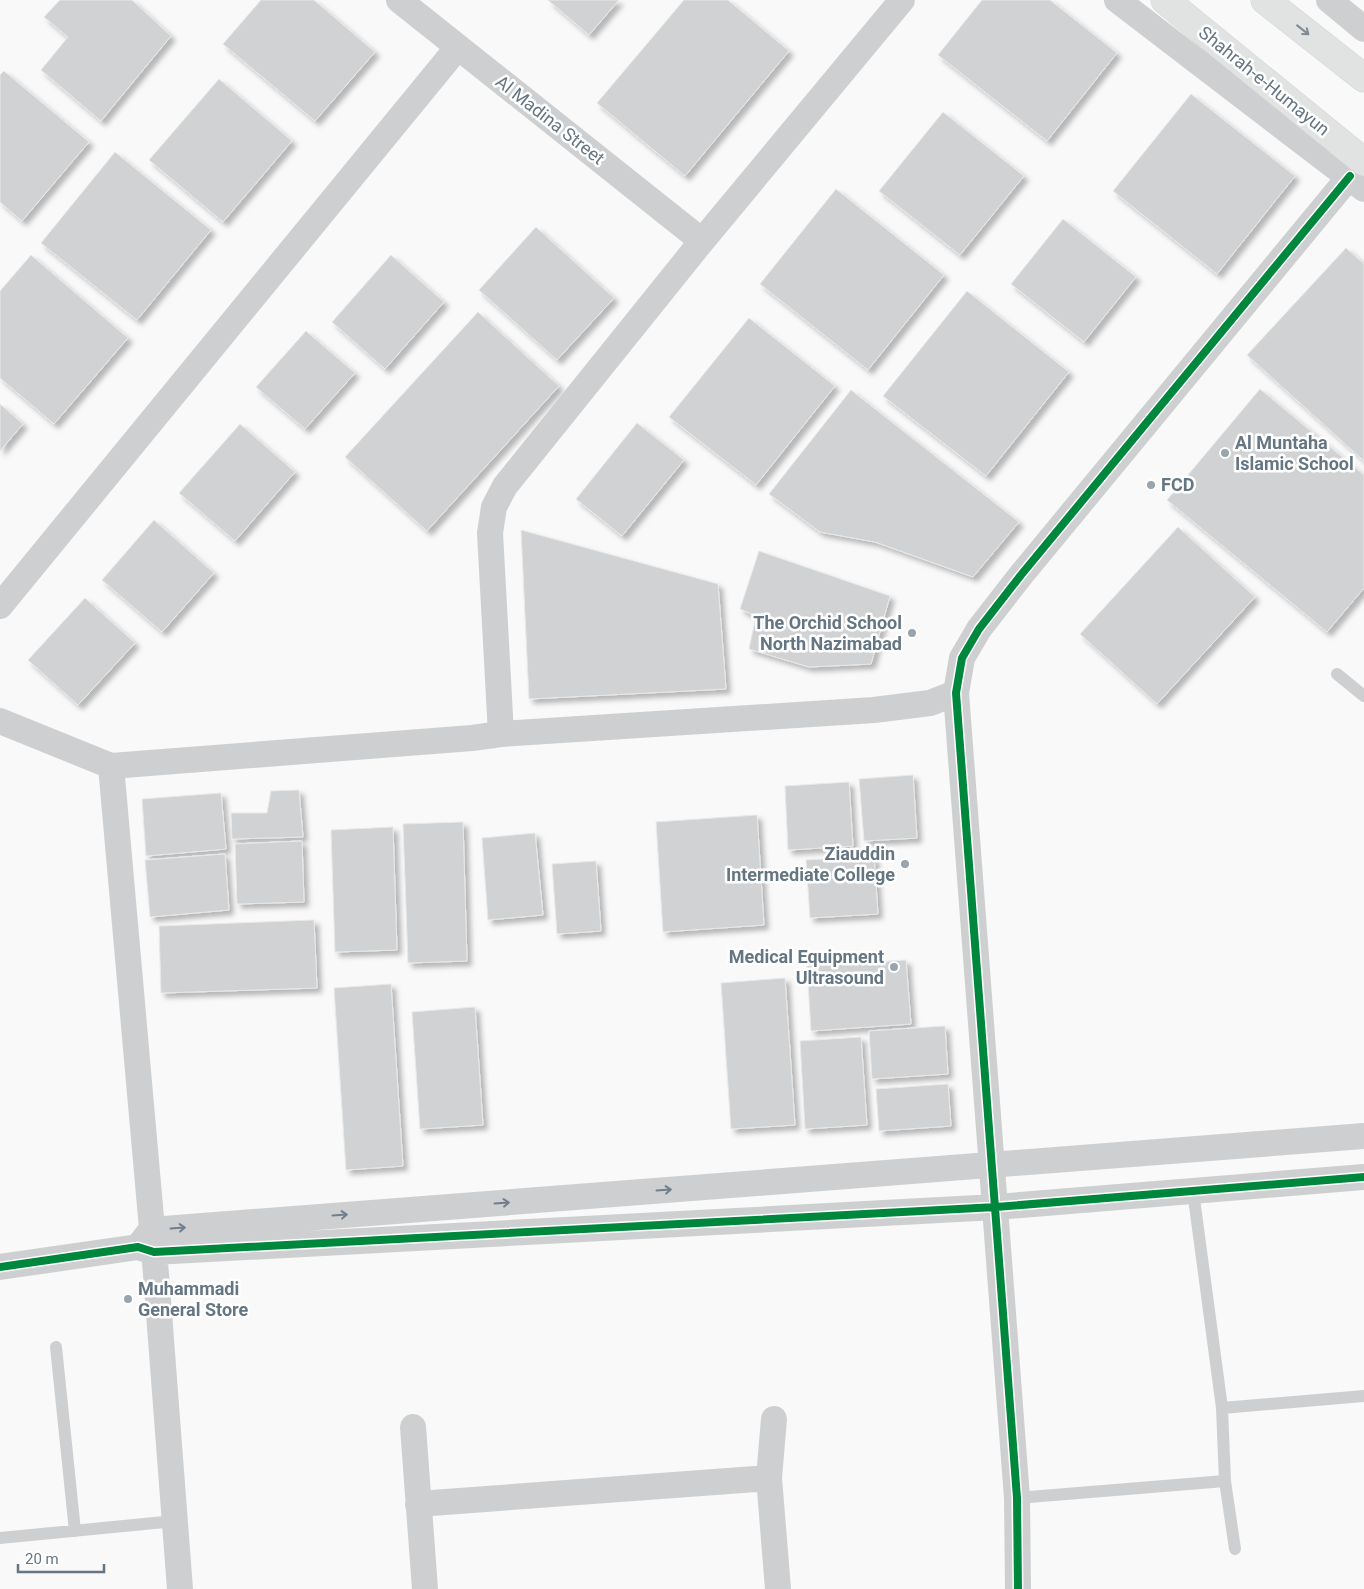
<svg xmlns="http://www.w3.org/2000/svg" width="1364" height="1589" viewBox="0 0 1364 1589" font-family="Roboto,sans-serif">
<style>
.building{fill:#d0d2d3;stroke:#e8e8e8;filter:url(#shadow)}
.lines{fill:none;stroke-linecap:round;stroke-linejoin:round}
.secondary-casing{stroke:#d5d6d7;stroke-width:29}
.lane{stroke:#cecfd0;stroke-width:12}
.street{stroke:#cecfd0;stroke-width:26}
.secondary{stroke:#e1e2e2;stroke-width:28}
.cycleway-casing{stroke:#fff;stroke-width:11}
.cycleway{stroke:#00873e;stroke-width:8}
.oneway{stroke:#7e8c96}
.oneway2{stroke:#707f8b}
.poi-dot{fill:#99a4ac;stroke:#fff;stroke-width:2}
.labels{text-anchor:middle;stroke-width:5;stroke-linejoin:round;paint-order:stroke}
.street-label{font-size:18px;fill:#657683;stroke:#fff}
.poi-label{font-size:18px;font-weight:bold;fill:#657683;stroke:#fff;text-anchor:start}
</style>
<defs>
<filter id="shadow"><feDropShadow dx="4.5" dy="4.5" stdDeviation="2.5" flood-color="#0004"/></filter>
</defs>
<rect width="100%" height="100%" fill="#f9f9f9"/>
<path class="building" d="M 60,0 L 132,0 L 171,36 L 101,121 L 41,70 L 68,37 L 44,17 Z
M 261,0 L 314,0 L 375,52 L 315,121 L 223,44 Z
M 548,0 L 619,0 L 589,35 Z
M 684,0 L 728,0 L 789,51 L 685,176 L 597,103 Z
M 982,0 L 1050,0 L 1117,53 L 1047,141 L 938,55 Z
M 4,71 L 89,142 L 22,221 L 0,202 L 0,75 Z
M 219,79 L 292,141 L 223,222 L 149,160 Z
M 1191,94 L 1295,176 L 1217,274 L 1113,191 Z
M 943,112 L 1024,176 L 960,255 L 879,191 Z
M 115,152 L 211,230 L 137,320 L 41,243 Z
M 836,189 L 944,275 L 868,370 L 760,284 Z
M 1063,219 L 1136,277 L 1084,342 L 1011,284 Z
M 536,227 L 614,298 L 557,360 L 479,290 Z
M 1346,248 L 1364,264 L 1364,461 L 1247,355 Z
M 31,255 L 128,338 L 54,424 L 0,378 L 0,291 Z
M 391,255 L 444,302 L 385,369 L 332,322 Z
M 967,291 L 1069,372 L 986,476 L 883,396 Z
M 478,312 L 559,386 L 427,531 L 345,457 Z
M 749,318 L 835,386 L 756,485 L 669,417 Z
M 306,331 L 355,373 L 305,429 L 256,387 Z
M 1260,389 L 1364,475 L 1364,588 L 1327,632 L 1167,500 Z
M 851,390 L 1019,522 L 973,577 L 875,542 L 820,532 L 769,494 Z
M 0,404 L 23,424 L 0,451 Z
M 637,423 L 684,460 L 622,536 L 576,499 Z
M 240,424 L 295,472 L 235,541 L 179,493 Z
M 154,520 L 214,573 L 162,632 L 102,580 Z
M 1178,527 L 1255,597 L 1157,704 L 1080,634 Z
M 521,530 L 718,584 L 726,689 L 529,699 Z
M 759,551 L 890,596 L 871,664 L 809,667 L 749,649 L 756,616 L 740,609 Z
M 85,598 L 135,643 L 78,705 L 28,660 Z
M 913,775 L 917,838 L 864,841 L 859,779 Z
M 849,782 L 853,846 L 788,850 L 785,786 Z
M 299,790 L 303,837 L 232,839 L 231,813 L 267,813 L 271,791 Z
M 221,793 L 226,849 L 146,856 L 142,799 Z
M 757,815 L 764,925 L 663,932 L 656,822 Z
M 463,822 L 467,961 L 408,963 L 403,824 Z
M 393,827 L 397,950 L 335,952 L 331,830 Z
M 535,833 L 543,915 L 488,920 L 482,838 Z
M 302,841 L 304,902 L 237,904 L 235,844 Z
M 225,854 L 229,910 L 150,917 L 145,860 Z
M 874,856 L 878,914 L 810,918 L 806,860 Z
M 596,861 L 601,931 L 557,934 L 552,864 Z
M 314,920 L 317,988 L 161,993 L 159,926 Z
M 906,960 L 911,1024 L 811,1031 L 807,966 Z
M 785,978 L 795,1125 L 731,1129 L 721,983 Z
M 391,984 L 403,1166 L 346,1170 L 334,988 Z
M 475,1007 L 483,1125 L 420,1129 L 412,1012 Z
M 945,1026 L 948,1074 L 872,1079 L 869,1031 Z
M 861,1037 L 867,1125 L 805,1129 L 800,1041 Z
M 948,1084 L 951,1126 L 879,1131 L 876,1089 Z"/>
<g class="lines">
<g class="secondary-casing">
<path id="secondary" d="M 1165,0 L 1364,162
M 1265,0 L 1364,78"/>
</g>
<path class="lane" d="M 1337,674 L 1364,696
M 1193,1191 L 1222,1408 L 1225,1481 L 1235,1549
M 56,1347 L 75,1531
M 1222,1408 L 1364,1396
M 1017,1498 L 1225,1481
M 0,1538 L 175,1521"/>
<path class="street" d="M 399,0 L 702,241
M 1117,0 L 1364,189
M 1329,0 L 1364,29
M 0,606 L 458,47
M 0,721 L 111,766 L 472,738 L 501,734 L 874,710 L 930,703 L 956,693
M 501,734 L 490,533 L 494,507 L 505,486 L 702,241 L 902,0
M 111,766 L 156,1274 L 180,1589
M 138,1247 L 151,1230 L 1364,1136
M 0,1267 L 138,1247 L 154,1252 L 996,1207 L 1364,1177
M 774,1419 L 769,1478 L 778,1589
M 413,1427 L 425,1589
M 418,1504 L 769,1478
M 1018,1589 L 1017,1498 L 956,693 L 962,658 L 979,629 L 1021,575 L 1350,176"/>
<use href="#secondary" class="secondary"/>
<g class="cycleway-casing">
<path id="cycleway" d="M 0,1267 L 138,1247 L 154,1252 L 996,1207 L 1364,1177
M 1018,1589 L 1017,1498 L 956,693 L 962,658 L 979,629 L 1021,575 L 1350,176"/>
</g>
<use href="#cycleway" class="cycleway"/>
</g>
<defs><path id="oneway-shaft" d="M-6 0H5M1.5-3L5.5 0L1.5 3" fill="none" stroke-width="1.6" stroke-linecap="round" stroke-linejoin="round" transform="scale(1.25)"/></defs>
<use class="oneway" href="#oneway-shaft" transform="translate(1303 30) rotate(38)"/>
<g class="oneway2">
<use href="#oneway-shaft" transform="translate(664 1190) rotate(-4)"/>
<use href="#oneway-shaft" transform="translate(502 1203) rotate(-4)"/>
<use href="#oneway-shaft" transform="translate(340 1215) rotate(-4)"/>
<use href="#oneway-shaft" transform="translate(178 1228) rotate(-4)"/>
</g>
<g class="poi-dot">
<circle cx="1225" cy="453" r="5"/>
<circle cx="1151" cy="485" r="5"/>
<circle cx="912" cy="633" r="5"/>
<circle cx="905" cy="864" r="5"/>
<circle cx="894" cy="967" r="5"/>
<circle cx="128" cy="1299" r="5"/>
</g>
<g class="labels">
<g class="street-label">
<text transform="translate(1264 81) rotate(39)" y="6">Shahrah-e-Humayun</text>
<text transform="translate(550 120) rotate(38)" y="6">Al Madina Street</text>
</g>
<g class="poi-label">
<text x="1235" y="449">Al Muntaha<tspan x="1235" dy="21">Islamic School</tspan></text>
<text x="1161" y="491">FCD</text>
<text x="902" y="629" text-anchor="end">The Orchid School<tspan x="902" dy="21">North Nazimabad</tspan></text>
<text x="895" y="860" text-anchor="end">Ziauddin<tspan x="895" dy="21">Intermediate College</tspan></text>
<text x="884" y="963" text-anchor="end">Medical Equipment<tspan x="884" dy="21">Ultrasound</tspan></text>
<text x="138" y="1295">Muhammadi<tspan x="138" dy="21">General Store</tspan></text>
</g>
</g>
<path d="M18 1564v8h86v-8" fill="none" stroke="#657683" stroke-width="2.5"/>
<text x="25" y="1564" font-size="15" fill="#657683" stroke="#ffffff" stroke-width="4" paint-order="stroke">20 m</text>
</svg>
